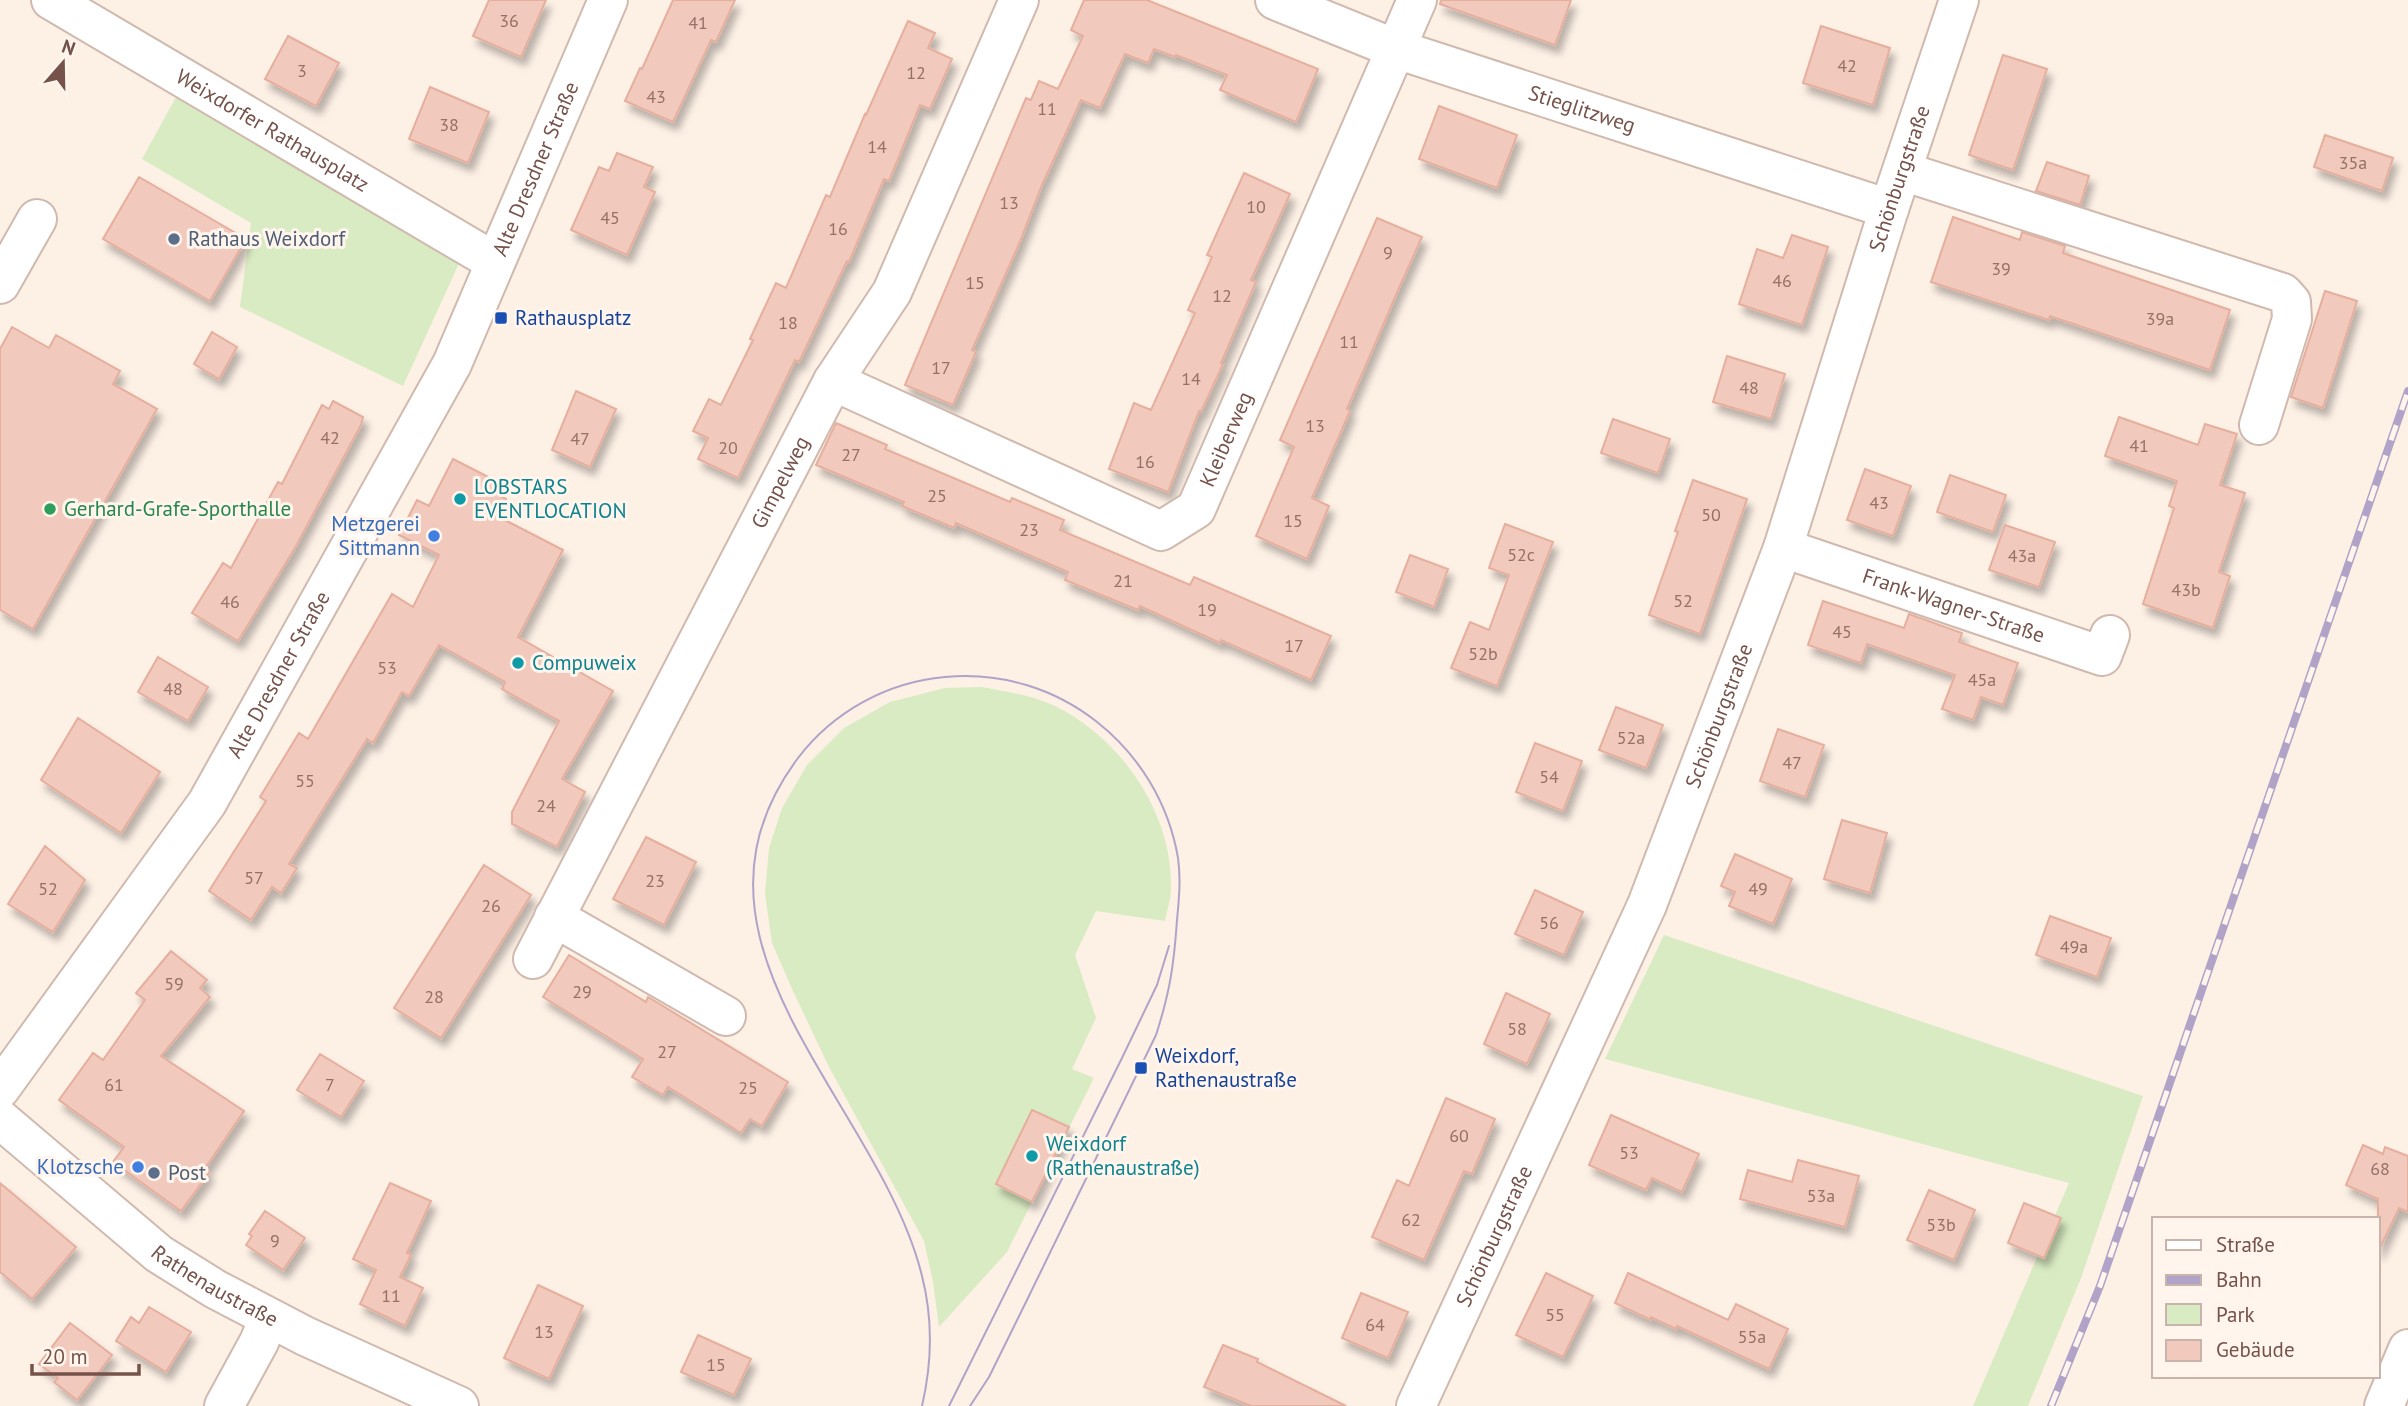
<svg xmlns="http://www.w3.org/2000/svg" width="2408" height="1406" viewBox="0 0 2408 1406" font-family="'PT Sans',sans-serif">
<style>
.green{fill:#d9ebc3}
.building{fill:#f2cabd;stroke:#e5ae9d;stroke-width:2;filter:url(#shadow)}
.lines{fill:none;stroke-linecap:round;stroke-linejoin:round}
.minor-casing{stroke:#d0b9ae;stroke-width:42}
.minor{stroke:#fff;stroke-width:38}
.tram{stroke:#b1a3c7;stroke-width:2}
.rail-casing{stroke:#b1a3c7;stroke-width:8}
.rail{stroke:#fff5ec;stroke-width:5;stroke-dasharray:16;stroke-linecap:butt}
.service-dot{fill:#5c6f8a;stroke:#fff5ec;stroke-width:2.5}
.transit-dot{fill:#1a4fb4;stroke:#fff5ec;stroke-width:2.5}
.culture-dot{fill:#0f9aa8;stroke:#fff5ec;stroke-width:2.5}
.leisure-dot{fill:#2e9e5b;stroke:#fff5ec;stroke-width:2.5}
.shop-dot{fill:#3f7fe0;stroke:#fff5ec;stroke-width:2.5}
.labels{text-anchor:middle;stroke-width:6;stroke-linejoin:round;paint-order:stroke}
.number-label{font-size:18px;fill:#957167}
.street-label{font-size:21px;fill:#76534a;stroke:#fff5ec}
.service-label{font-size:21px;fill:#4e5e75;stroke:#fff5ec;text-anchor:start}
.transit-label{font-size:21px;fill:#164399;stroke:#fff5ec;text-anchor:start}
.culture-label{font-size:21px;fill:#0d838f;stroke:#fff5ec;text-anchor:start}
.leisure-label{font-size:21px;fill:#27864d;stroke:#fff5ec;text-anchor:start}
.shop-label{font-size:21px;fill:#366cbe;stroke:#fff5ec;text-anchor:end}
</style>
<defs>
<filter id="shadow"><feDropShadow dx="4.5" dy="8" stdDeviation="3.5" flood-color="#0004"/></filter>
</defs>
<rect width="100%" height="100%" fill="#fdf0e5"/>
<path class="green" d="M 176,97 L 461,259 L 403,386 L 240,307 L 251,223 L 142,159 Z
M 982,687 C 1007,692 1032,695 1055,706 C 1122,739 1173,814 1171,889 C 1171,899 1167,910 1165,921 L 1096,911 L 1075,955 L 1096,1018 L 1072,1069 L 1094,1078 L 1007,1252 L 939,1327 L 933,1282 L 924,1241 L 829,1067 L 792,989 L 772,943 L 765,894 L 769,848 L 782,808 L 807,765 L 844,728 L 890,702 L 945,688 Z
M 1664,935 L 2143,1096 L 2081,1278 L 2028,1406 L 1973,1406 L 2069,1183 L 1605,1059 Z"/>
<path class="building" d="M 489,0 L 546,0 L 521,57 L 473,36 Z
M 673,0 L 735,0 L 716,42 L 711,40 L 673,122 L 625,101 L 640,68 L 642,69 Z
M 1084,0 L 1147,0 L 1318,69 L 1296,122 L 1220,90 L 1227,75 L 1176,55 L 1175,57 L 1154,49 L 1148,63 L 1125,54 L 1100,108 L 1081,100 L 1042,185 L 1019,244 L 972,350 L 976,352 L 953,405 L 905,385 L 1026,98 L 1031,100 L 1039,81 L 1058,89 L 1083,36 L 1071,30 Z
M 1441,0 L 1571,0 L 1555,45 L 1440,4 Z
M 908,21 L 935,33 L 928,48 L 952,59 L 930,109 L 920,105 L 889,181 L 884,179 L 849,262 L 847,261 L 799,362 L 795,360 L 738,478 L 698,459 L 708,438 L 693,431 L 709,399 L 721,405 L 753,340 L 750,339 L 776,283 L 786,288 L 826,195 L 830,197 L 865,114 L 866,115 Z
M 1821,26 L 1890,48 L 1873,105 L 1803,83 Z
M 288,36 L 339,63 L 316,106 L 265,79 Z
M 2003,55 L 2047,69 L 2013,170 L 1969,155 Z
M 430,87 L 489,112 L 468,163 L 409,139 Z
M 1439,106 L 1517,135 L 1497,188 L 1419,159 Z
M 2325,135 L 2393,158 L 2382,191 L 2314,167 Z
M 617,153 L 653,167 L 644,187 L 655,192 L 627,255 L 571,230 L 599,167 L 609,171 Z
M 2047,162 L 2089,176 L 2080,205 L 2036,191 Z
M 1244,173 L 1290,194 L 1251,280 L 1256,282 L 1221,363 L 1223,364 L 1201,412 L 1199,411 L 1168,492 L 1109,469 L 1134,403 L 1151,410 L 1195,313 L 1188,310 L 1212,257 L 1207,255 Z
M 139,177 L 246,239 L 210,301 L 103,239 Z
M 1953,217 L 2020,240 L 2022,232 L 2065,246 L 2063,253 L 2230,310 L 2210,370 L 2050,316 L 2049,320 L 1931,282 Z
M 1377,218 L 1422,237 L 1399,288 L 1347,409 L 1350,411 L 1312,498 L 1329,506 L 1307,559 L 1256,536 L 1294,447 L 1280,440 Z
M 1792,235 L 1828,247 L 1802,325 L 1739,304 L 1757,249 L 1783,258 Z
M 2325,291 L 2357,301 L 2323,408 L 2291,397 Z
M 12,327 L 49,348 L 56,335 L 120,371 L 113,384 L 157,409 L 33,629 L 0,610 L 0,349 Z
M 212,332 L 237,347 L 219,379 L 194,364 Z
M 1727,356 L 1785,374 L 1771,419 L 1713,402 Z
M 576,391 L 616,409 L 590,467 L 552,450 Z
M 333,401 L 363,417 L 361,425 L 295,548 L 238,641 L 192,613 L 223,563 L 231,568 L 278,482 L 282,484 L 322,405 L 329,409 Z
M 2119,417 L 2198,445 L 2205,424 L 2237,434 L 2220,485 L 2245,493 L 2219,572 L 2230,576 L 2213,628 L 2143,604 L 2174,508 L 2169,506 L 2177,481 L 2105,456 Z
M 1613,419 L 1670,439 L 1658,473 L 1601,453 Z
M 836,423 L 887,445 L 885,449 L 1010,502 L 1012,498 L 1064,520 L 1060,530 L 1190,585 L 1194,577 L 1331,636 L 1311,680 L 1221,640 L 1220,643 L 1140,606 L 1138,610 L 1065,580 L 1068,572 L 956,523 L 954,528 L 902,506 L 904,502 L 816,465 Z
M 453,459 L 496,481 L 491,491 L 506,499 L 497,516 L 563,550 L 518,637 L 613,691 L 562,779 L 585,792 L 557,847 L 512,824 L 512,812 L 559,721 L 502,689 L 505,682 L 439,645 L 409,696 L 402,692 L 373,743 L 367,739 L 289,864 L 297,868 L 281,893 L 272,887 L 251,920 L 209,891 L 266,801 L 260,797 L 299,733 L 308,739 L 392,594 L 413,607 L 439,555 L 399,535 L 417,500 L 429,506 Z
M 1865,469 L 1911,486 L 1893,536 L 1847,520 Z
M 1950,475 L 2006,495 L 1993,532 L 1937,512 Z
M 1693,480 L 1747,499 L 1700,634 L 1649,615 L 1678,532 L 1675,531 Z
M 1505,524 L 1553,542 L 1497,686 L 1451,668 L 1470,622 L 1489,630 L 1509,575 L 1489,568 Z
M 2005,525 L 2055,542 L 2039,587 L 1989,570 Z
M 1410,555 L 1448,569 L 1434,607 L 1396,592 Z
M 1823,601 L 1904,628 L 1909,614 L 1962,633 L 1959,642 L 2018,663 L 2003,705 L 1981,697 L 1973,720 L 1942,709 L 1955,675 L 1867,644 L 1861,663 L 1808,645 Z
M 158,657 L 208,687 L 188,721 L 138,692 Z
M 1616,707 L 1663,725 L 1646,768 L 1599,750 Z
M 78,718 L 160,772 L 121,833 L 41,780 Z
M 1778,729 L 1824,745 L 1805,797 L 1760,781 Z
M 1535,743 L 1582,761 L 1563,811 L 1516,792 Z
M 1842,820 L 1887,833 L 1870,893 L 1824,879 Z
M 646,837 L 696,862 L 664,925 L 613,899 Z
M 45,846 L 85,880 L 53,932 L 8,904 Z
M 1735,854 L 1792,879 L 1773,924 L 1729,906 L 1735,892 L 1721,886 Z
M 484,865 L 531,895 L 441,1038 L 394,1008 Z
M 1535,890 L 1583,912 L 1564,955 L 1515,934 Z
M 2050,916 L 2111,938 L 2097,977 L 2036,955 Z
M 171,951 L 207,980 L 200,988 L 210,997 L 161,1056 L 244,1111 L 204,1170 L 209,1173 L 181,1211 L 113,1162 L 124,1147 L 59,1100 L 93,1053 L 103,1060 L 145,1000 L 136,993 Z
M 569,955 L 646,1002 L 648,997 L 788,1082 L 762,1126 L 750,1119 L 741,1133 L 668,1087 L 663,1095 L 632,1077 L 643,1059 L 543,997 Z
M 1506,993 L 1550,1014 L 1527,1064 L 1484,1044 Z
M 320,1054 L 364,1081 L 341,1117 L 297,1090 Z
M 1446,1098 L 1495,1119 L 1472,1174 L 1464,1171 L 1424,1260 L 1372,1237 L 1397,1180 L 1409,1186 Z
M 1032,1110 L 1069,1127 L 1032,1202 L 996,1184 Z
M 1611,1115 L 1699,1154 L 1682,1192 L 1652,1178 L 1646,1190 L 1589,1165 Z
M 2363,1145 L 2383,1154 L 2385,1147 L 2408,1156 L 2408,1212 L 2399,1208 L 2378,1252 L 2378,1199 L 2346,1185 Z
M 1798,1160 L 1859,1176 L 1845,1227 L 1740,1199 L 1748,1170 L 1792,1182 Z
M 0,1183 L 76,1247 L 32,1299 L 0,1272 Z
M 390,1183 L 431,1201 L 407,1253 L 411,1255 L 400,1277 L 423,1288 L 405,1326 L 360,1304 L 376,1270 L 353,1259 Z
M 1929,1190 L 1975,1210 L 1954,1260 L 1907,1240 Z
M 2024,1203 L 2061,1218 L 2044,1258 L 2008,1243 Z
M 265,1211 L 305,1238 L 283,1270 L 246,1245 L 252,1236 L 249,1234 Z
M 1546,1273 L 1593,1296 L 1563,1357 L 1516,1335 Z
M 1628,1273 L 1728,1320 L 1736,1304 L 1788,1329 L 1769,1369 L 1677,1326 L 1676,1329 L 1651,1317 L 1651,1320 L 1615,1303 Z
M 538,1285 L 583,1306 L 549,1379 L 504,1358 Z
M 1361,1293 L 1408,1312 L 1388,1358 L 1342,1338 Z
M 149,1307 L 191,1332 L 166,1372 L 116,1341 L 131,1317 L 139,1323 Z
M 70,1323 L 112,1355 L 77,1400 L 54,1382 L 58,1378 L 39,1364 Z
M 698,1335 L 751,1359 L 734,1395 L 681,1372 Z
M 1223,1345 L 1258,1359 L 1257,1362 L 1346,1406 L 1251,1406 L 1204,1387 Z"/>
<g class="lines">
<g class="minor-casing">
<g id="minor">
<path id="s1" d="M 51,0 L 495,262"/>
<path id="s2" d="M 1275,0 L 1396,49 L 1889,209"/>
<path d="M 1902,171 L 2283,293 L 2291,302 L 2292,319 L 2259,425"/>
<path d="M 0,284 L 37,219"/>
<path id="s3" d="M 833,381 L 1161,531 L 1196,509 L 1417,0"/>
<path id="s4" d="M 1783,548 L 2102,656 L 2110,635"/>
<path d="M 554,917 L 726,1016"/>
<path id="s5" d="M 533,959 L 833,381 L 892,292 L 1019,0"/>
<path id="s6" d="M 0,1089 L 207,803 L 452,364 L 608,0"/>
<path id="s7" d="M 0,1119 L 159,1254 L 215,1289 L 305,1336 L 459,1406"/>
<path d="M 224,1406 L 259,1342 L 269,1318"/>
<path id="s8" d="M 1416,1406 L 1647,905 L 1783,548 L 1889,209 L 1959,0"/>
<path d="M 2384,1406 L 2408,1349"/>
</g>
</g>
<use href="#minor" class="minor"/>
<path class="tram" d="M 922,1406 C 932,1363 933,1319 922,1276 C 880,1103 660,943 798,758 C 833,712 887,682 945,677 C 1058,666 1159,747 1178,858 C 1181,879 1179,899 1177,920 C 1174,964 1170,992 1156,1035 L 1026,1302 L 989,1377 L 970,1406
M 949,1406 L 1122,1058 L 1157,985 L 1169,946"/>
<g class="rail-casing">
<path id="rail" d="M 2051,1406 L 2100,1286 L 2408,391"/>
</g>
<use href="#rail" class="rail"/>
</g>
<g class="service-dot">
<circle cx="174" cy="239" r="7"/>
<circle cx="154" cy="1173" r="7"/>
</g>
<g class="transit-dot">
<rect x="494" y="311" width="14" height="14" rx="3.5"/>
<rect x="1134" y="1061" width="14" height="14" rx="3.5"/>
</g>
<g class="culture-dot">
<circle cx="460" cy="499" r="7"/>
<circle cx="518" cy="663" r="7"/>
<circle cx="1032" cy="1156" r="7"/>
</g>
<circle class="leisure-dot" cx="50" cy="509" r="7"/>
<g class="shop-dot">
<circle cx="434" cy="536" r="7"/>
<circle cx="138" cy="1167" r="7"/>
</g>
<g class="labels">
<g class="number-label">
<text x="509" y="27">36</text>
<text x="698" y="29">41</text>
<text x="1847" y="72">42</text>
<text x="302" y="77">3</text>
<text x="916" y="79">12</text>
<text x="656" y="103">43</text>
<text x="1047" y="115">11</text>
<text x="449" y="131">38</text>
<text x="877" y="153">14</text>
<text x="2353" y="169">35a</text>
<text x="1009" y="209">13</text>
<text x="1256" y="213">10</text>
<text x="610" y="224">45</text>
<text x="838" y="235">16</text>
<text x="1388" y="259">9</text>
<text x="2001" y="275">39</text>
<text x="1782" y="287">46</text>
<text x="975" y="289">15</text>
<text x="1222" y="302">12</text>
<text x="2160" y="325">39a</text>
<text x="788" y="329">18</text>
<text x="1349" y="348">11</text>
<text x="941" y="374">17</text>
<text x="1191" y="385">14</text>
<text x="1749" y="394">48</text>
<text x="1315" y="432">13</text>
<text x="330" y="444">42</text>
<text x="580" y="445">47</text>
<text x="2139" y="452">41</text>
<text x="728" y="454">20</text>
<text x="851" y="461">27</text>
<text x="1145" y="468">16</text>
<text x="937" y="502">25</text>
<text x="1879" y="509">43</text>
<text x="1711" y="521">50</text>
<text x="1293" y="527">15</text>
<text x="1029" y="536">23</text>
<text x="1521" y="561">52c</text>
<text x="2022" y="562">43a</text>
<text x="1123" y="587">21</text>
<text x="2186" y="596">43b</text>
<text x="1683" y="607">52</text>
<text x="230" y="608">46</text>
<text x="1207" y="616">19</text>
<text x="1842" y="638">45</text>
<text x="1294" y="652">17</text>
<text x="1483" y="660">52b</text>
<text x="387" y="674">53</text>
<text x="1982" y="686">45a</text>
<text x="173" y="695">48</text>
<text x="1631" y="744">52a</text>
<text x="1792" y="769">47</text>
<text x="1549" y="783">54</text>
<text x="305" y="787">55</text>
<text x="546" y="812">24</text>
<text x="254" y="884">57</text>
<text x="655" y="887">23</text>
<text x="48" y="895">52</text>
<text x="1758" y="895">49</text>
<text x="491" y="912">26</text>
<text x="1549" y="929">56</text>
<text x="2074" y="953">49a</text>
<text x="174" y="990">59</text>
<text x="582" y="998">29</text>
<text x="434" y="1003">28</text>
<text x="1517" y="1035">58</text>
<text x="667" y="1058">27</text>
<text x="114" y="1091">61</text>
<text x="330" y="1091">7</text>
<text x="748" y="1094">25</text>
<text x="1459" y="1142">60</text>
<text x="1629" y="1159">53</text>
<text x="2380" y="1175">68</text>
<text x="1821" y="1202">53a</text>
<text x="1411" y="1226">62</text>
<text x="1941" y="1231">53b</text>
<text x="275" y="1247">9</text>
<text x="391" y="1302">11</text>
<text x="1555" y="1321">55</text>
<text x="1375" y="1331">64</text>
<text x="544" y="1338">13</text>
<text x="1752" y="1343">55a</text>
<text x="716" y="1371">15</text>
</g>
<g class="street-label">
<text dy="7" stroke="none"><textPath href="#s2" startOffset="326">Stieglitzweg</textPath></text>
<text dy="7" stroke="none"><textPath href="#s1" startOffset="257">Weixdorfer Rathausplatz</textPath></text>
<text dy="7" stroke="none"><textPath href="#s6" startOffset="1068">Alte Dresdner Straße</textPath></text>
<text dy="7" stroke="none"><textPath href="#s8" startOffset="1321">Schönburgstraße</textPath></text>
<text dy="7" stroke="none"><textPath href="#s3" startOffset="478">Kleiberweg</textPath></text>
<text dy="7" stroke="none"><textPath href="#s5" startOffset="537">Gimpelweg</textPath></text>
<text dy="7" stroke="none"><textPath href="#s4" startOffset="180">Frank-Wagner-Straße</textPath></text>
<text dy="7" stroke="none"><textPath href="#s6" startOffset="500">Alte Dresdner Straße</textPath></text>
<text dy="7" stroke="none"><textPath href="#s8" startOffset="754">Schönburgstraße</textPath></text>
<text dy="7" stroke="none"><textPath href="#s8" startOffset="187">Schönburgstraße</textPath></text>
<text dy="7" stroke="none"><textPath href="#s7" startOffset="273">Rathenaustraße</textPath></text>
</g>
<g class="service-label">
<text x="188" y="246">Rathaus Weixdorf</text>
<text x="168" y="1180">Post</text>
</g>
<g class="transit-label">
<text x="515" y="325">Rathausplatz</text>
<text x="1155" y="1063">Weixdorf,<tspan x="1155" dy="24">Rathenaustraße</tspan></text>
</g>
<g class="culture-label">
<text x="474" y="494">LOBSTARS<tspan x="474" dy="24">EVENTLOCATION</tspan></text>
<text x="532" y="670">Compuweix</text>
<text x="1046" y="1151">Weixdorf<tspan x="1046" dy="24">(Rathenaustraße)</tspan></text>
</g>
<g class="leisure-label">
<text x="64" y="516">Gerhard-Grafe-Sporthalle</text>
</g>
<g class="shop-label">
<text x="420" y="531">Metzgerei<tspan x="420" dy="24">Sittmann</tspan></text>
<text x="124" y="1174">Klotzsche</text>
</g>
</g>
<rect x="2152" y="1217" width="228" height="161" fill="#fff5ec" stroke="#c8b4ab" stroke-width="2"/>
<rect x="2166" y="1240" width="35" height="10" fill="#ffffff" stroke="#c8b4ab" stroke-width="2"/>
<text x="2216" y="1252" font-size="21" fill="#76534a">Straße</text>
<rect x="2166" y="1275" width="35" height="10" fill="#b1a3c7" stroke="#c8b4ab" stroke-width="2"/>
<text x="2216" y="1287" font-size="21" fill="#76534a">Bahn</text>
<rect x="2166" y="1304" width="35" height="21" fill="#d9ebc3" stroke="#c8b4ab" stroke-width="2"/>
<text x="2216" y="1322" font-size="21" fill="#76534a">Park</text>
<rect x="2166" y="1340" width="35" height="21" fill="#f2cabd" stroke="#c8b4ab" stroke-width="2"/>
<text x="2216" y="1357" font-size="21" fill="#76534a">Gebäude</text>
<g transform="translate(63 63) rotate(20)" stroke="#fff5ec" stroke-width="5" paint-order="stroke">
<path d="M0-5L12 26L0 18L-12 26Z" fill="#76534a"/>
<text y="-10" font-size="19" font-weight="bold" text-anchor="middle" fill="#76534a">N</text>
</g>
<path d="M32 1364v10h107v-10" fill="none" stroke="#76534a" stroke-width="3.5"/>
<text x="42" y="1364" font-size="21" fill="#76534a" stroke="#fff5ec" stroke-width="5" paint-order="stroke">20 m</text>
</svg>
